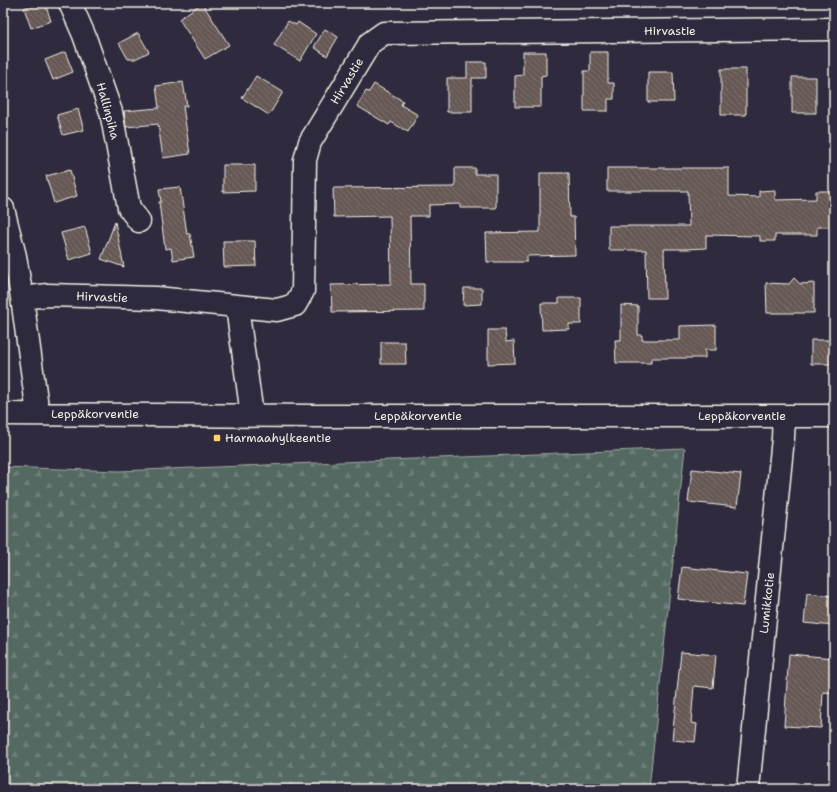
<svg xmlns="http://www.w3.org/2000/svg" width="837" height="792" viewBox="0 0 837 792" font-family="'Shantell Sans',sans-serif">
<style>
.forest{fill:url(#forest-firs);stroke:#a4ada6}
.building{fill:url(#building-back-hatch);stroke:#f4f1e8}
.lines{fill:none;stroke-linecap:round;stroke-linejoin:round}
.minor-casing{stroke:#f4f1e8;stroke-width:25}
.minor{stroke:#2f2a3d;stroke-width:22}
.poi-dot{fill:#ffd166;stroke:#2f2a3d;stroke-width:1.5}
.labels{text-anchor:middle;stroke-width:3;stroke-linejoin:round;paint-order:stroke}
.street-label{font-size:12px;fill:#f4f1e8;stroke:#2f2a3d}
.poi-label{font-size:12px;fill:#f4f1e8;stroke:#2f2a3d;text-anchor:start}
</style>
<defs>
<pattern id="forest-firs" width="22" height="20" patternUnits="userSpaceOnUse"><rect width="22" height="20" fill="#546964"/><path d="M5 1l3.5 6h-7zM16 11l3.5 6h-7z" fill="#6d7f7a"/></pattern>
<pattern id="building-back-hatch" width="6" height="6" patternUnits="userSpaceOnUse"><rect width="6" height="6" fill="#655854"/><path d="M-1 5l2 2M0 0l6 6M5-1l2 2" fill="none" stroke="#7c706d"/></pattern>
</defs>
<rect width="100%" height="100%" fill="#2f2a3d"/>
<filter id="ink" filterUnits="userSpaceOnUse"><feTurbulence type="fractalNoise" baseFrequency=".025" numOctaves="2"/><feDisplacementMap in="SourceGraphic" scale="8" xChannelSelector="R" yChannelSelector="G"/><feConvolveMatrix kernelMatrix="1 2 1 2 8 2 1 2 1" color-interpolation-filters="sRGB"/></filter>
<g filter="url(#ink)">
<path class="forest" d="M 685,448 L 649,789 L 3,789 L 3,467 L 119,471 Z"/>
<path class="building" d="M 37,3 L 45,3 L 51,21 L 31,28 L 24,8 Z
M 202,3 L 229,45 L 205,59 L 179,19 Z
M 288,21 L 296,25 L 298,22 L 316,34 L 300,61 L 274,45 Z
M 325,29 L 338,37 L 327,56 L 314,47 Z
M 138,33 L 149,52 L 135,59 L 128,59 L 119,43 Z
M 65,52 L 73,72 L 53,80 L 45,60 Z
M 523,52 L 546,52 L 546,75 L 541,76 L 541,107 L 515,107 L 515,76 L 523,75 Z
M 590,52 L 608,52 L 608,83 L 614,83 L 614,99 L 608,99 L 608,111 L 584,111 L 584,71 L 590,71 Z
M 467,62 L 486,62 L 486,78 L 472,78 L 472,112 L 447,112 L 447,78 L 467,78 Z
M 721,69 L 746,69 L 746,115 L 721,115 Z
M 648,72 L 673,72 L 674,102 L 648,102 Z
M 256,76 L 283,92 L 269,115 L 242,98 Z
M 792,77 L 816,77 L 816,113 L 792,113 Z
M 183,82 L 187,106 L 183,106 L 190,154 L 163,158 L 158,124 L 126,127 L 124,111 L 159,108 L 156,86 Z
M 374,84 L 403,101 L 401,105 L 418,115 L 408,132 L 391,122 L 389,125 L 357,106 L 366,91 L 369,92 Z
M 78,109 L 84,130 L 63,135 L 57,115 Z
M 223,165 L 255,165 L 255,191 L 223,192 Z
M 455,168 L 475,168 L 475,174 L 496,174 L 496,208 L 460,208 L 460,204 L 429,205 L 429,216 L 410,216 L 411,284 L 424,284 L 424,311 L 332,312 L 331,285 L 391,284 L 390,216 L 334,217 L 333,188 L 455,187 Z
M 607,168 L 729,168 L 729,196 L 759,197 L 759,191 L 775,190 L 775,200 L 816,199 L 816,191 L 834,191 L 834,227 L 817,227 L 817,235 L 775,235 L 775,241 L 760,241 L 760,236 L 706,235 L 706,248 L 687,249 L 664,249 L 665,298 L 647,298 L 646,250 L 609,250 L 609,226 L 689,226 L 688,191 L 607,191 Z
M 70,170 L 77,196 L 54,203 L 46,176 Z
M 540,173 L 569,173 L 570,217 L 574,217 L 575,255 L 527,256 L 527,262 L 487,262 L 486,233 L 540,232 Z
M 180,187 L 187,234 L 190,234 L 194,257 L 173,260 L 171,248 L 165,249 L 159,202 L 161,202 L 159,189 Z
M 115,222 L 124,267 L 101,259 Z
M 85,227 L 92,253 L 69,260 L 61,233 Z
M 223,241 L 255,241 L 256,266 L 224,267 Z
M 794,278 L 800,284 L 814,283 L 814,313 L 767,313 L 766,283 L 789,284 Z
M 464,288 L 482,288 L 482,304 L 463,305 Z
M 559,298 L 581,298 L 581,324 L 569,324 L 569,329 L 542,330 L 541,303 L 559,303 Z
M 621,305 L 638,306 L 638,335 L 642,335 L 642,340 L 680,340 L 680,326 L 716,325 L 716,350 L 705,350 L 705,358 L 651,358 L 651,363 L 616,363 L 615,340 L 621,340 Z
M 488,330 L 505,330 L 506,342 L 514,341 L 515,363 L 488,364 Z
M 811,340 L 832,340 L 832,364 L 811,364 Z
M 381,342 L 405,342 L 406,364 L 381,364 Z
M 692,469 L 741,474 L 737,507 L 688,502 Z
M 682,567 L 747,574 L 743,606 L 678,599 Z
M 807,593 L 834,596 L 834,626 L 804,623 Z
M 681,652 L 716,655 L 713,688 L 694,686 L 691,723 L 697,724 L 695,742 L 672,740 Z
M 789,654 L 834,658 L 834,693 L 823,692 L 821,728 L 784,726 Z"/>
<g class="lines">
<g class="minor-casing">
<path id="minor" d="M 70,3 L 84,35 L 111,112 L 129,208 L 139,221
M 3,209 L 15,256 L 22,298 L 38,414
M 22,298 L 48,295 L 156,298 L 277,310 L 295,305 L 303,291 L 305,160 L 310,142 L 370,43 L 384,33 L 834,29
M 237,307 L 252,415
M 3,414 L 314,416 L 834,416
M 748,789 L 783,438 L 784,416"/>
</g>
<use href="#minor" class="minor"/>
</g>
</g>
<rect class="poi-dot" x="213" y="434" width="8" height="8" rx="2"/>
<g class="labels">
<g class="street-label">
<text x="670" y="35">Hirvastie</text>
<text transform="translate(347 81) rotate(-59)" y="4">Hirvastie</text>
<text transform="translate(108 111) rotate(75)" y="4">Hallinpiha</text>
<text transform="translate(102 297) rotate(2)" y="4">Hirvastie</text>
<text x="95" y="418">Leppäkorventie</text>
<text x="418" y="420">Leppäkorventie</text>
<text x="742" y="420">Leppäkorventie</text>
<text transform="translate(767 603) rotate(-84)" y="4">Lumikkotie</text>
</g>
<g class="poi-label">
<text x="225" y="442">Harmaahylkeentie</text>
</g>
</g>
<rect width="837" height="792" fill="none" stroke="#2f2a3d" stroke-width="16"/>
<rect x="8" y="8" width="821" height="776" fill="none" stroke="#f4f1e8" stroke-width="1.5" filter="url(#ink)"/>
</svg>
